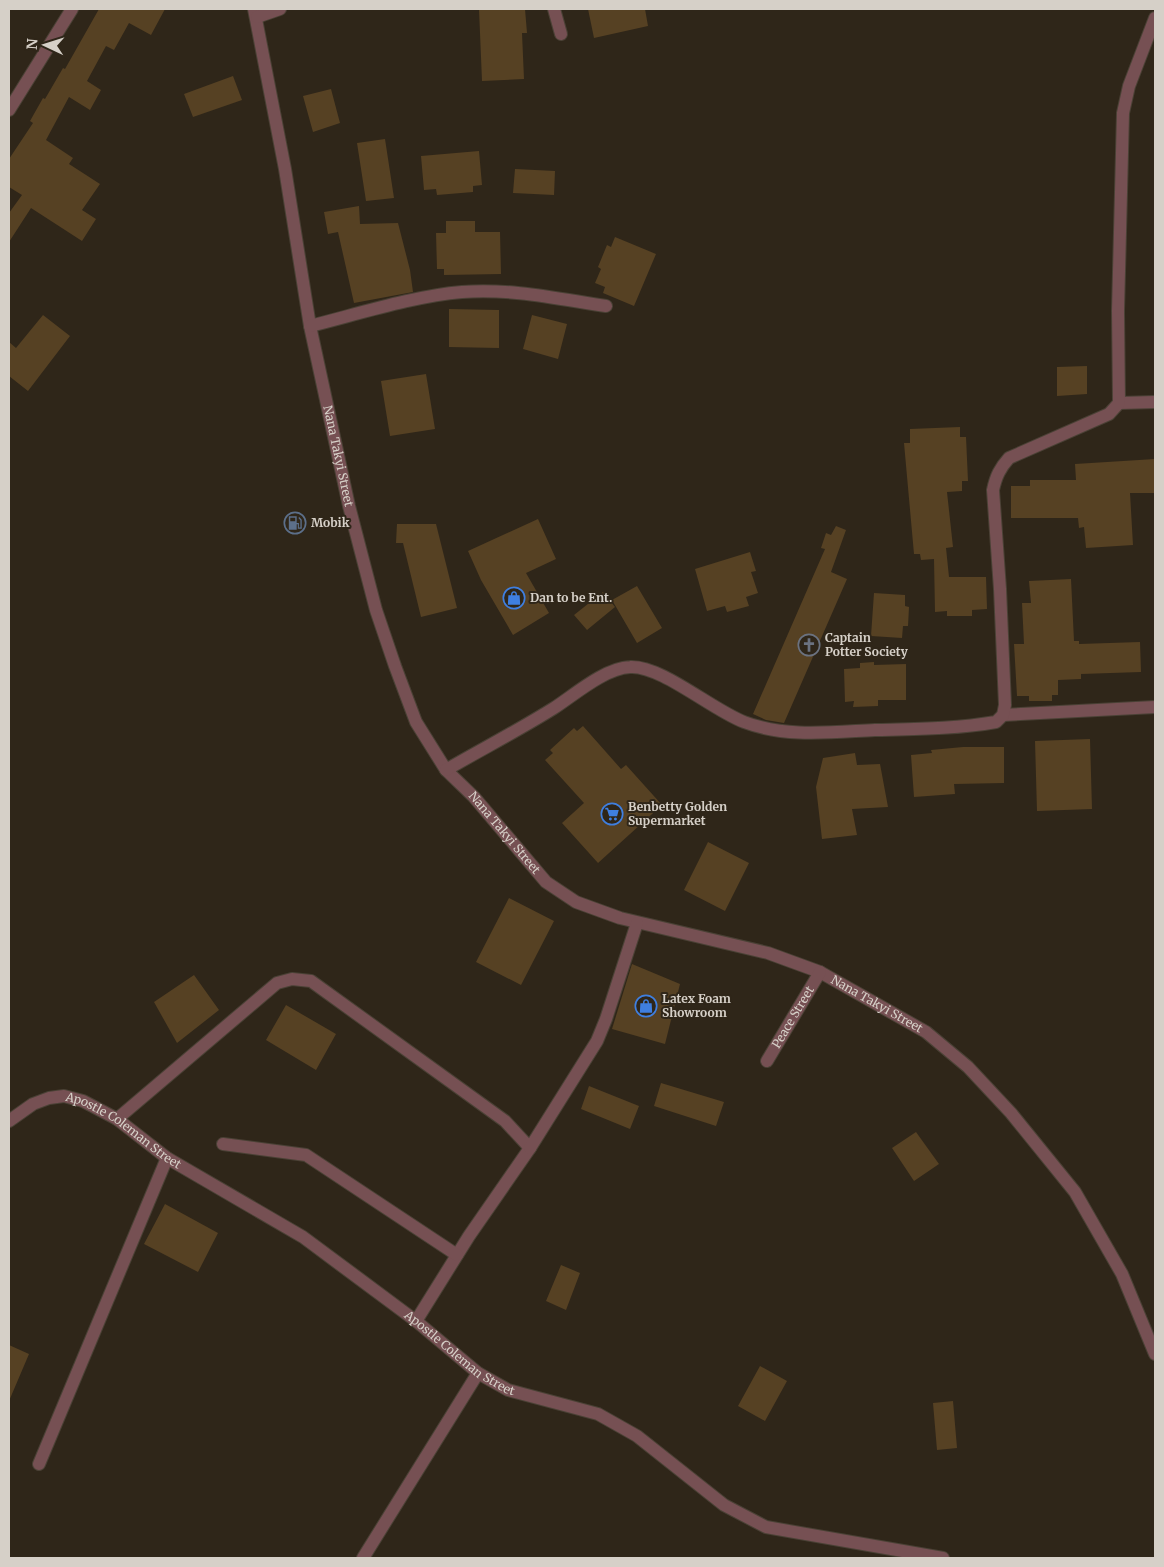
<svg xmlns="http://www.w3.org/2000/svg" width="1164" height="1567" viewBox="0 0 1164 1567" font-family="Merriweather,serif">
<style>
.building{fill:#564123}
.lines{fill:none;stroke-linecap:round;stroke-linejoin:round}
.minor-casing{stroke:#4a4135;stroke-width:14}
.minor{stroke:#765053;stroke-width:12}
.labels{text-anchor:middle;stroke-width:4;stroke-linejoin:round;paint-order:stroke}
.street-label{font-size:12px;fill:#d6d0c8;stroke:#2f2619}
.poi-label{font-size:12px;font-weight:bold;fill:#d6d0c8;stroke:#2f2619;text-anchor:start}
</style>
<rect width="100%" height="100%" fill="#2f2619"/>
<path class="building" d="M 99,9 L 165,9 L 151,35 L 129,23 L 114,50 L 106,46 L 87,81 L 101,90 L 90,110 L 69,97 L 46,140 L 73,158 L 69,164 L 100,184 L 82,210 L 96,219 L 82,241 L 31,208 L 9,242 L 9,213 L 22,195 L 9,187 L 9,159 L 33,123 L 30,121 L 43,98 L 45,99 L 63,68 L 65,69 Z
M 479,9 L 525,9 L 527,33 L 522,33 L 524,79 L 482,81 Z
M 588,9 L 645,9 L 648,26 L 594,38 Z
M 233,76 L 242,100 L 193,117 L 184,94 Z
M 331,89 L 340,123 L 313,132 L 303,96 Z
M 385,139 L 394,198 L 366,201 L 357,143 Z
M 479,151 L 482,185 L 473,186 L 473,192 L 437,195 L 436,189 L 424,190 L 421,156 Z
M 515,169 L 555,171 L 554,195 L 513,193 Z
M 359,206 L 360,224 L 398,223 L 410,270 L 413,292 L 354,303 L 338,232 L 328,234 L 324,212 Z
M 446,221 L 475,221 L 475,232 L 500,232 L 501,274 L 444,275 L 444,269 L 437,269 L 436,233 L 446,233 Z
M 615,237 L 656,254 L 634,306 L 603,293 L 605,287 L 595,283 L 601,269 L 598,267 L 607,245 L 611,247 Z
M 449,309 L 499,310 L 499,348 L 449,347 Z
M 43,315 L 70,336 L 28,391 L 9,376 L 9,342 L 16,348 Z
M 532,315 L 567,324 L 558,359 L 523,349 Z
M 1087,366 L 1087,394 L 1057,396 L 1057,367 Z
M 426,374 L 435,429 L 390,436 L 381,381 Z
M 960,427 L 960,437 L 966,437 L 968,481 L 962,481 L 962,491 L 947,492 L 953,547 L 946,548 L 949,577 L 986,577 L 987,609 L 972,610 L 972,616 L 947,616 L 947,611 L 935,612 L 934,559 L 921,560 L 920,554 L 914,554 L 904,443 L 910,443 L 910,429 Z
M 1155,459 L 1155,493 L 1130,493 L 1133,545 L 1086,548 L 1084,527 L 1079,528 L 1078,518 L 1011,518 L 1011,486 L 1030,486 L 1030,480 L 1076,480 L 1075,464 Z
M 538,519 L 556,559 L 526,573 L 549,613 L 513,635 L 481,580 L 468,551 Z
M 397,524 L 436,524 L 457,608 L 421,617 L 403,543 L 396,543 Z
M 836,526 L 846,530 L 831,572 L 847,579 L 784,723 L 766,720 L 753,714 L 825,549 L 821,548 L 826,533 L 831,535 Z
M 750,552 L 756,571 L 751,572 L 758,593 L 746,597 L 749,606 L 727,612 L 725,606 L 707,611 L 695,569 Z
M 1071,579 L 1074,641 L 1079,641 L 1079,644 L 1140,642 L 1141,672 L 1081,674 L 1081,679 L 1058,680 L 1058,695 L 1052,695 L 1052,701 L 1029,701 L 1029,696 L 1017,696 L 1014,644 L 1024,644 L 1022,603 L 1031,603 L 1029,581 Z
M 637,586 L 662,628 L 637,643 L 612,600 Z
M 603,592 L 615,607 L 587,630 L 574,615 Z
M 874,593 L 905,595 L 905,606 L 909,607 L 908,626 L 903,626 L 902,638 L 871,636 Z
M 874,662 L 874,665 L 906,664 L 906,700 L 878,700 L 878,706 L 853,707 L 854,701 L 845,702 L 844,669 L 860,668 L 860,663 Z
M 583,726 L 621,769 L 626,765 L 662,805 L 598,863 L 562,823 L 584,803 L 545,760 L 553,753 L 550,750 L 574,728 L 577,731 Z
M 1090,739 L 1092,809 L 1037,811 L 1035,741 Z
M 963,747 L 1004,747 L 1004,783 L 954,784 L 955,794 L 914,797 L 911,755 L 932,753 L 931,750 Z
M 855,753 L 857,765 L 880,764 L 888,807 L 852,809 L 857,835 L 822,839 L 816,787 L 823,758 Z
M 708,842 L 749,863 L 725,911 L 684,890 Z
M 509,898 L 554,921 L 521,985 L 476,962 Z
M 632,964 L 680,984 L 665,1044 L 612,1029 Z
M 194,975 L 219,1010 L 177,1043 L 154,1002 Z
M 286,1005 L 336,1034 L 316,1070 L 266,1040 Z
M 661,1083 L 724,1102 L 716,1126 L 654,1106 Z
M 589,1086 L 639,1106 L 630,1129 L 581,1109 Z
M 916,1132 L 939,1164 L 914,1181 L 892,1148 Z
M 165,1204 L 218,1233 L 198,1272 L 144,1244 Z
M 561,1265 L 580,1273 L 566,1310 L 546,1301 Z
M 9,1345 L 29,1354 L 9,1401 Z
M 760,1366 L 787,1381 L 765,1421 L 738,1406 Z
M 953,1401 L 957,1448 L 937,1450 L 933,1403 Z"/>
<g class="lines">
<g class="minor-casing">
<g id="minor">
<path id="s1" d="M 254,9 L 285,169 L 310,326 L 349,506 L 376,610 L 395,666 L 416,722 L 446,770 L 474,797 L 546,882 L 576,902 L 620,918 L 768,953 L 820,972 L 926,1032 L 968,1067 L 1011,1113 L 1075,1192 L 1122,1274 L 1155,1354"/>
<path d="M 554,9 L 561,34"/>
<path d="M 257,17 L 280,9"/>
<path d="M 9,110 L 72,9"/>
<path d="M 310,326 C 358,314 414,296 462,292 C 510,288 559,299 606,306"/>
<path d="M 1119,403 L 1155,402"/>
<path d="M 1003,715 L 1155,707"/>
<path d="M 446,770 C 482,749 519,730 554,708 C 574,695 605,668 630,667 C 661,665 712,710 744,722 C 786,738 832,732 875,730 C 915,729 956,729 996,722 L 1003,715 L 1005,705 L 1000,589 L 993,490 C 996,476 1000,468 1009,458 L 1109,414 L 1119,403 L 1118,311 L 1123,113 L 1129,86 L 1155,18"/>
<path id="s2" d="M 767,1061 L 820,972"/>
<path d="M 117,1119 L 277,983 L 292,979 L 311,981 L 505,1121 L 530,1148 L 469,1236 L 416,1321"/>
<path id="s3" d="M 9,1121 L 33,1104 L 49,1098 L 64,1096 L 83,1101 L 117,1119 L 167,1158 L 303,1237 L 416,1321 L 478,1373 L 508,1390 L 598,1414 L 637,1436 L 724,1505 L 766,1527 L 943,1558"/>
<path d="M 223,1144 L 306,1155 L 457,1255"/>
<path d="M 530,1148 L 597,1041 L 606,1019 L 637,923"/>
<path d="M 39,1464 L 167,1158"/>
<path d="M 363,1558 L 478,1373"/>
</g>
</g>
<use href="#minor" class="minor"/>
</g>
<defs>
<g id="fuel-ring" transform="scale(1.125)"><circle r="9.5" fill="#2f2619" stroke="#5c6f8a" stroke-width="1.5"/><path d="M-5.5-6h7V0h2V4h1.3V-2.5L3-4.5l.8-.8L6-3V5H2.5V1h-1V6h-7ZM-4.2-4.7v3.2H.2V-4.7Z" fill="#5c6f8a"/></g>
<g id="shop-ring" transform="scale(1.125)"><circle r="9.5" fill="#2f2619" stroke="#3f7fe0" stroke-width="1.5"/><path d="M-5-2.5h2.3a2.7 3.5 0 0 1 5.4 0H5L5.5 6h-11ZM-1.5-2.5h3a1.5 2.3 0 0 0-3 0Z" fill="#3f7fe0"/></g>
<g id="church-ring" transform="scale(1.125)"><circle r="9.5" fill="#2f2619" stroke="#6b7280" stroke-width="1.5"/><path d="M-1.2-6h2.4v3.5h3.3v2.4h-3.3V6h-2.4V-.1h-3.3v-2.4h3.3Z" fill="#6b7280"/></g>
<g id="supermarket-ring" transform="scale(1.125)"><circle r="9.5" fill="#2f2619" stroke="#3f7fe0" stroke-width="1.5"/><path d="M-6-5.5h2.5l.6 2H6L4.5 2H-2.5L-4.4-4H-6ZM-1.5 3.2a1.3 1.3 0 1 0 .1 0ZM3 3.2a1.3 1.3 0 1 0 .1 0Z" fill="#3f7fe0"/></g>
</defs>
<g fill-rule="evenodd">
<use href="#fuel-ring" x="295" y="523"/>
<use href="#shop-ring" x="514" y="598"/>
<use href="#church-ring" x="809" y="645"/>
<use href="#supermarket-ring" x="612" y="814"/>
<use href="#shop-ring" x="646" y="1006"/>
</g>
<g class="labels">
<g class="street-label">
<text dy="4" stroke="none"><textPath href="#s1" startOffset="455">Nana Takyi Street</textPath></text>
<text dy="4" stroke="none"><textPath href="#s1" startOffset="875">Nana Takyi Street</textPath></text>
<text dy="4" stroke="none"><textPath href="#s1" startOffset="1295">Nana Takyi Street</textPath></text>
<text dy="4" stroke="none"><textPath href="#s2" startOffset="51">Peace Street</textPath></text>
<text dy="4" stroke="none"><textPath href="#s3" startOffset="131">Apostle Coleman Street</textPath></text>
<text dy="4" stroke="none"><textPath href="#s3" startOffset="536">Apostle Coleman Street</textPath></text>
</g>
<g class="poi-label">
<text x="311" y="527">Mobik</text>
<text x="530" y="602">Dan to be Ent.</text>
<text x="825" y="642">Captain<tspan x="825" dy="14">Potter Society</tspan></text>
<text x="628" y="811">Benbetty Golden<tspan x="628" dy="14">Supermarket</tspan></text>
<text x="662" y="1003">Latex Foam<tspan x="662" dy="14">Showroom</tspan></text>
</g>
</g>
<rect width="1164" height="1567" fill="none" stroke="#d6d0c8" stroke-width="20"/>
<g transform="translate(45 45) rotate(274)" stroke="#2f2619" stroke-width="4" paint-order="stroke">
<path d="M0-4L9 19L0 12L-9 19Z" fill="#d6d0c8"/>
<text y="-8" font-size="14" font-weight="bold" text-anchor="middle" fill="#d6d0c8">N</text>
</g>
</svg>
